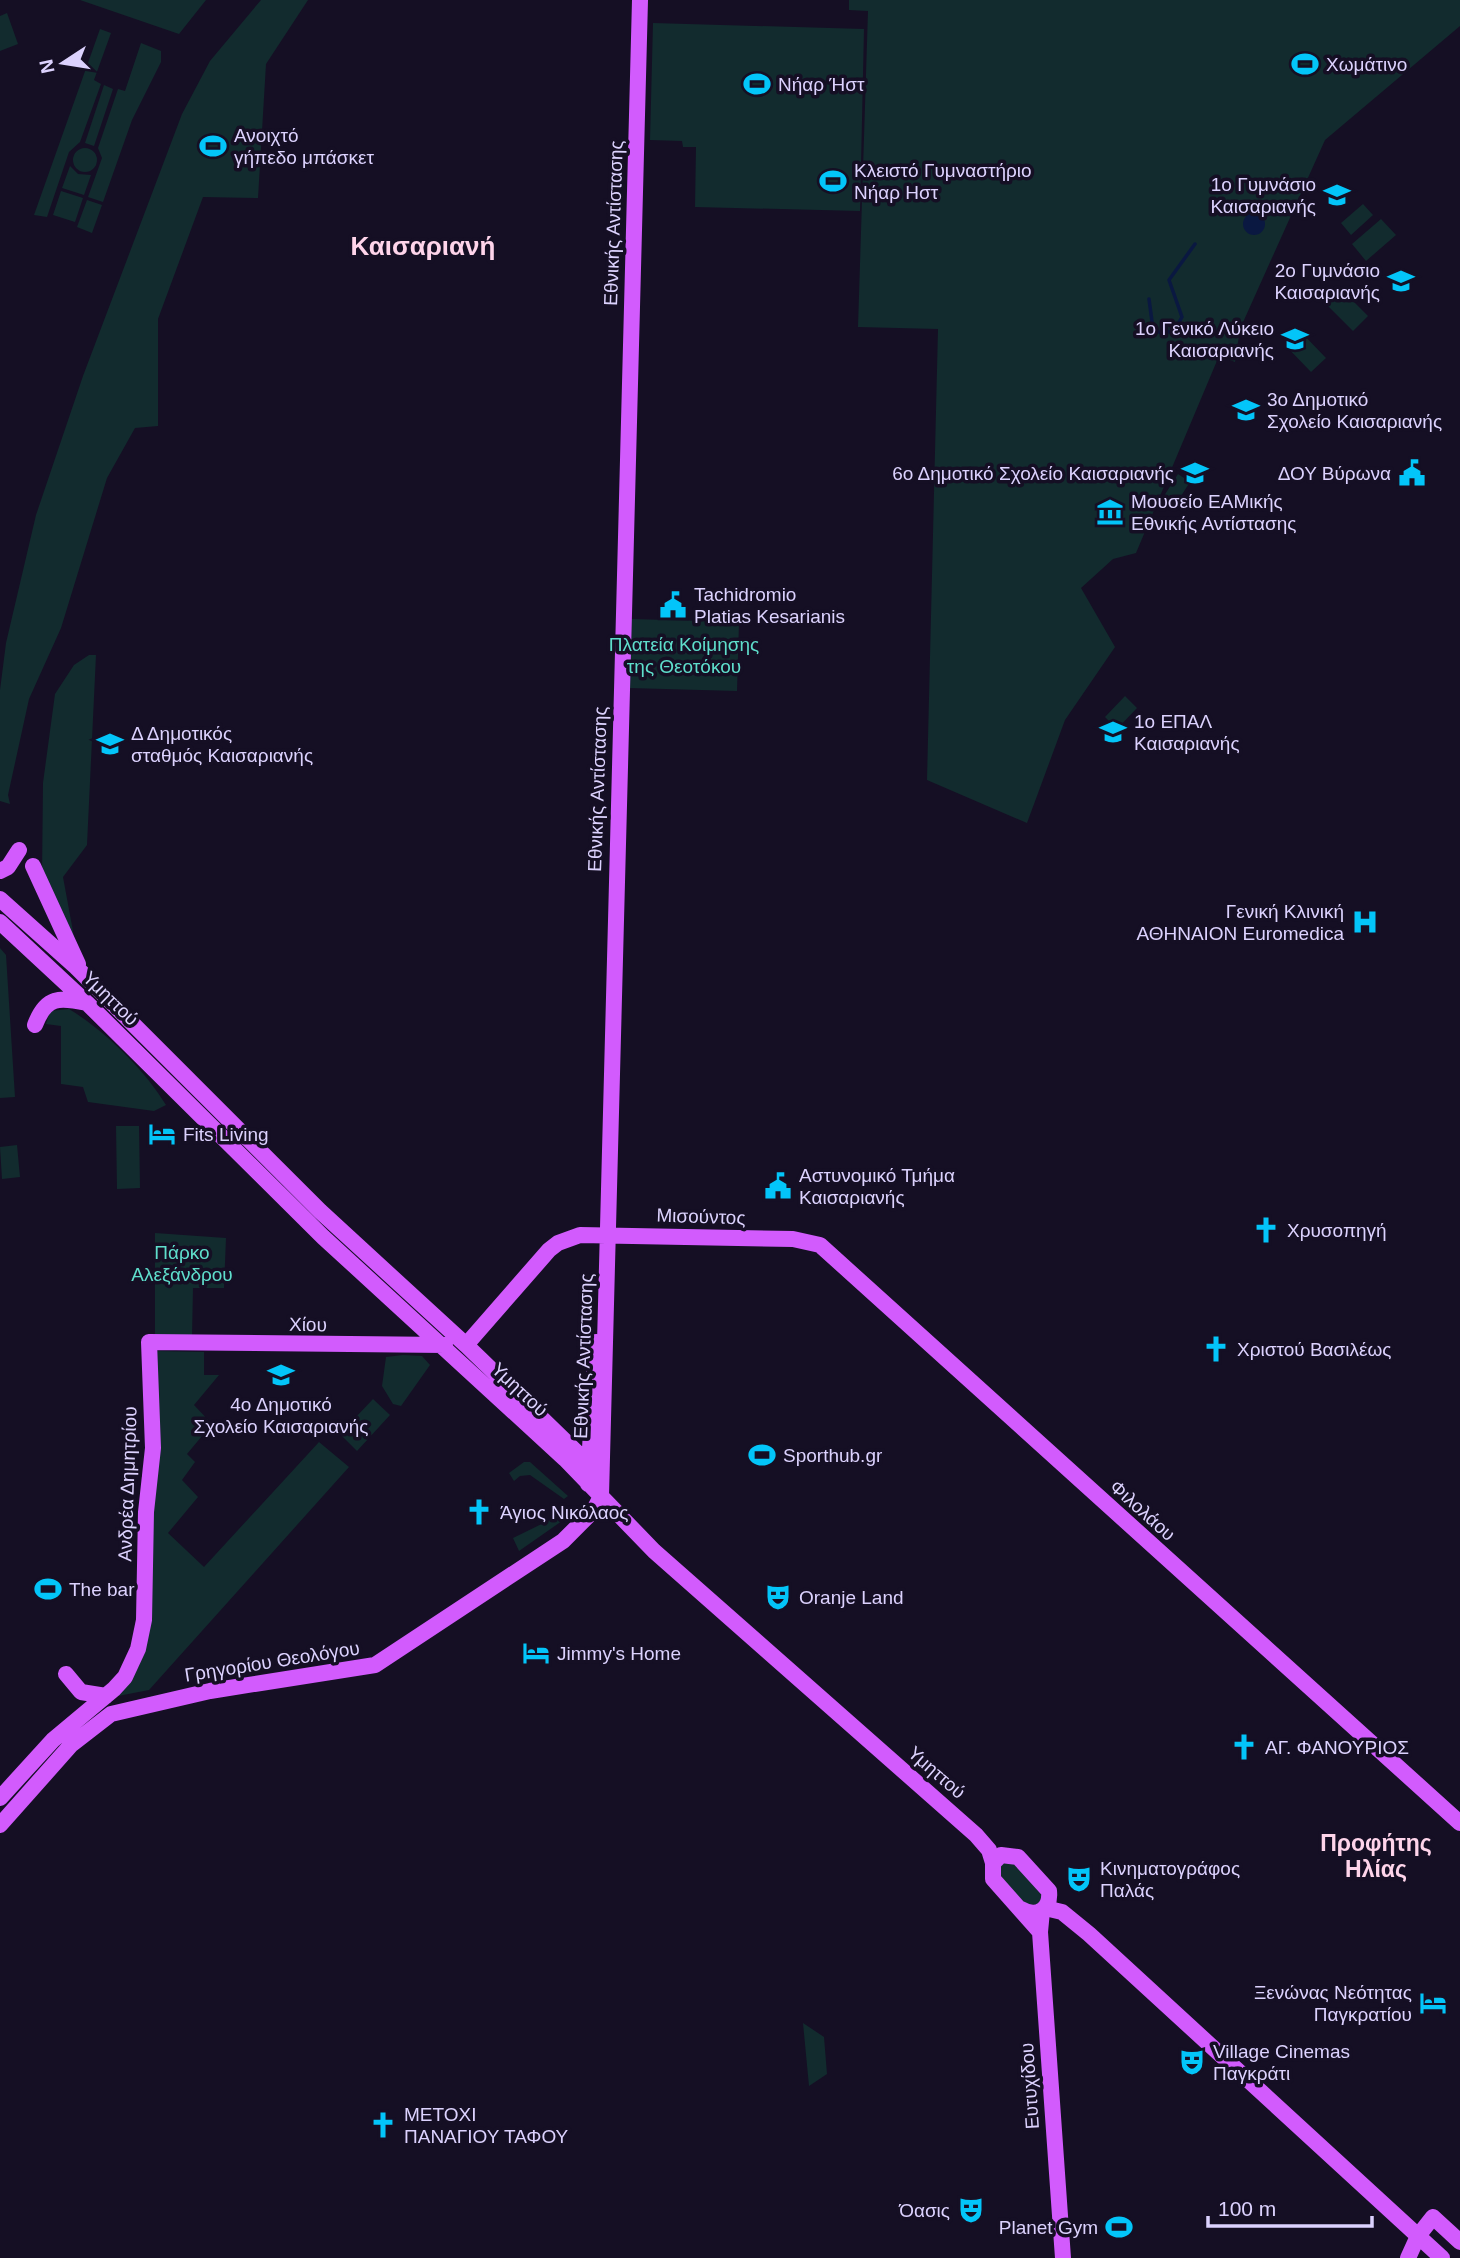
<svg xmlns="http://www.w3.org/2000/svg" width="1460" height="2258" viewBox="0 0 1460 2258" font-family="Helvetica,sans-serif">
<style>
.green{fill:#122b2e}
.water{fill:#0a1841}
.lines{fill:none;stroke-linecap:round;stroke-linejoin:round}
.stream{stroke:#0a1841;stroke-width:3.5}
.major{stroke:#d25bfd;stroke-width:16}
.labels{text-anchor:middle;stroke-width:7;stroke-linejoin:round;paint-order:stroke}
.poi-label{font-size:19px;fill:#dcd2fe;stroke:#150f24;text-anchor:start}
.street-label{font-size:19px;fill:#dcd2fe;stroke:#150f24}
.park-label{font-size:19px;fill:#5fdecc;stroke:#150f24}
.quarter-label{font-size:23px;font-weight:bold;fill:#fed4ea;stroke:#150f24}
.district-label{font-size:26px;font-weight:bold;fill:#fed4ea;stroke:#150f24}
</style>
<rect width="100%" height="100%" fill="#150f24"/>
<path class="green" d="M 80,0 L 206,0 L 179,34 Z
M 261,0 L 308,0 L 266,64 L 258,198 L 203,197 L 158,319 L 158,426 L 135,428 L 107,478 L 61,628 L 29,699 L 8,795 L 10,804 L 0,801 L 0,690 L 6,643 L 36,515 L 83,376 L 182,114 L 210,61 Z
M 849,0 L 1460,0 L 1460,26 L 1325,140 L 1240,329 L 1235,362 L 1219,356 L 1136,553 L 1113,559 L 1081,588 L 1115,647 L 1065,720 L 1027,823 L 927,780 L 938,329 L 858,327 L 868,11 L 849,10 Z
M 7,13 L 18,44 L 0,51 L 0,16 Z
M 653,23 L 864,29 L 860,211 L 695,207 L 696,147 L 683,147 L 682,141 L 650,140 Z
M 100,29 L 111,33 L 94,80 L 101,84 L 80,142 L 69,152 L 47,217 L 34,215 Z
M 141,43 L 161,51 L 161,62 L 132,120 L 103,202 L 88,197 L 102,158 L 98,148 L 118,89 L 125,91 Z
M 104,85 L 113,89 L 94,146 L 85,143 Z
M73 160a12 12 0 1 1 24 0a12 12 0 1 1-24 0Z
M 70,166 L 78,174 L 91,175 L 84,195 L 62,188 Z
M 61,191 L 83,198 L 75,222 L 53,215 Z
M 87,200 L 102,205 L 92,233 L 77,227 Z
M 1363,204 L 1373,215 L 1351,235 L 1341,223 Z
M 1381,219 L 1396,235 L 1366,261 L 1352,244 Z
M 1341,289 L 1368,316 L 1353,331 L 1326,304 Z
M 1299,330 L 1326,358 L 1311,372 L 1284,344 Z
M 1178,474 L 1190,482 L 1174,507 L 1162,499 Z
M 631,619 L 739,622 L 737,691 L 629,688 Z
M 89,655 L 96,655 L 87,845 L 63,877 L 77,953 L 42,876 L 43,783 L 55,694 L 74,665 Z
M 1125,696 L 1137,708 L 1117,729 L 1105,717 Z
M 0,948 L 6,955 L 15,1097 L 0,1098 Z
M 69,1009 C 105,1031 144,1069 166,1105 L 154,1111 L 88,1102 L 83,1087 L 61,1084 L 61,1026 L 46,1024 L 50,1011 Z
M 116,1126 L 139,1126 L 140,1188 L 117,1189 Z
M 17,1145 L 20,1177 L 2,1179 L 0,1147 Z
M 155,1233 L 226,1238 L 224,1288 L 193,1288 L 192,1337 L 155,1336 Z
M 155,1351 L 204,1352 L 204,1375 L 219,1375 L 194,1405 L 212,1424 L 187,1454 L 195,1462 L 182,1480 L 198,1497 L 168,1533 L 204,1567 L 319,1442 L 349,1467 L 149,1690 L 118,1696 L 139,1666 L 146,1644 Z
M 403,1355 L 422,1356 L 430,1365 L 401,1406 L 393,1404 L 382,1386 L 386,1357 Z
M 373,1399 L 390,1415 L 357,1451 L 340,1434 Z
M 524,1462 L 530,1462 L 568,1496 L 564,1499 L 530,1475 L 520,1476 L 514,1481 L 509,1473 Z
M 558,1516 L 562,1521 L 519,1551 L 513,1538 Z
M 1008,1858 L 1043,1886 L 1044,1904 L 1022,1905 L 996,1869 Z
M 803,2023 L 824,2037 L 827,2074 L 809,2086 Z"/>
<path class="water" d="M1243 224a11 11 0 1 1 22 0a11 11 0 1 1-22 0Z"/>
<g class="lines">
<path class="stream" d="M 1149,299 L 1153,329 L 1161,333 L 1174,331 L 1182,317 L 1169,280 L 1195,244"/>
<path class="major" d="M 33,866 L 78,964
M 0,871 L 8,867 L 19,850
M 0,899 L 76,967 L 320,1211 L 466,1345 L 594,1469
M 0,922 L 87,1003 L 323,1237 L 565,1459 L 654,1551 L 976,1835 L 989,1850 L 993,1863
M 35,1025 C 46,996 59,997 87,1003
M 466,1345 L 549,1250 L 558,1243 L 580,1235 L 793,1239 L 820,1245 L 1460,1823
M 588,1484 L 596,1342
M 66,1674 L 81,1692 L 106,1696
M 0,1798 L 53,1740 L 114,1689 L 125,1677 L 138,1649 L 144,1620 L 146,1512 L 153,1448 L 149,1342 L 445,1345
M 0,1825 L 71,1745 L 111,1714 L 210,1691 L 375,1665 L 563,1541 L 594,1510 L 601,1496 L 640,0
M 1045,1908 L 1062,1912 L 1089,1934 L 1442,2258
M 1021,1909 C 1037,1918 1051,1909 1049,1891 L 1018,1857 L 1001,1855 L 993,1863 L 993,1879 L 1040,1932
M 1042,1911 L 1040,1932 L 1063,2258
M 1408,2258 L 1418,2236 L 1433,2217 L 1460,2242"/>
</g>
<defs>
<g id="stadium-bare" transform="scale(2.1)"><path d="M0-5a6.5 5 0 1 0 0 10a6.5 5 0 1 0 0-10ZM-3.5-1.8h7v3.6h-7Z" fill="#03c5f9" stroke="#150f24" stroke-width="2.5" paint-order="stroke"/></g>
<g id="school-bare" transform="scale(2.1)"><path d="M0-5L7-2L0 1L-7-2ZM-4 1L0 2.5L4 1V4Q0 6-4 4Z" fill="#03c5f9" stroke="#150f24" stroke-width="2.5" paint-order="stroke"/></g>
<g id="civic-bare" transform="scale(2.1)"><path d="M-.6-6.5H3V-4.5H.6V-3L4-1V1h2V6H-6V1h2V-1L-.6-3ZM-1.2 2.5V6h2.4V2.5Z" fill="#03c5f9" stroke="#150f24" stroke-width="2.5" paint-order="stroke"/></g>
<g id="museum-bare" transform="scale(2.1)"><path d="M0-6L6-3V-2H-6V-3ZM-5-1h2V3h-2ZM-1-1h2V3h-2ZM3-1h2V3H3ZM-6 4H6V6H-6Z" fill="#03c5f9" stroke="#150f24" stroke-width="2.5" paint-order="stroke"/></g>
<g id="hospital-bare" transform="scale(2.1)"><path d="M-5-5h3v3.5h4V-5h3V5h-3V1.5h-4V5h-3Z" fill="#03c5f9" stroke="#150f24" stroke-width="2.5" paint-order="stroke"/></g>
<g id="hotel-bare" transform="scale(2.1)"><path d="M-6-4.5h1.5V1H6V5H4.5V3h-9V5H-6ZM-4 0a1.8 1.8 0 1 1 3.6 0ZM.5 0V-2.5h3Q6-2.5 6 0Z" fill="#03c5f9" stroke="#150f24" stroke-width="2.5" paint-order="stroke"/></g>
<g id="church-bare" transform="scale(2.1)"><path d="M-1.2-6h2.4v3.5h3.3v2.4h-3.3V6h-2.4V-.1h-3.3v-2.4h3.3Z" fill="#03c5f9" stroke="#150f24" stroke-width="2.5" paint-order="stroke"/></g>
<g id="theatre-bare" transform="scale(2.1)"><path d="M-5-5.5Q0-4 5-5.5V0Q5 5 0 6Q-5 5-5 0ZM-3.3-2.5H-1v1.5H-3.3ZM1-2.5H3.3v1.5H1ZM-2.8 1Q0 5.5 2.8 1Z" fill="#03c5f9" stroke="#150f24" stroke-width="2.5" paint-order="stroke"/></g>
</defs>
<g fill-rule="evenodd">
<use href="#stadium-bare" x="1305" y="64"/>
<use href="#stadium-bare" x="757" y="84"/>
<use href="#stadium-bare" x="213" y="146"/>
<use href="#stadium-bare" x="833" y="181"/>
<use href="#school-bare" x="1337" y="195"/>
<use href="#school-bare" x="1401" y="281"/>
<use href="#school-bare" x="1295" y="339"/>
<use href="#school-bare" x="1246" y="410"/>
<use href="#school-bare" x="1195" y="473"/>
<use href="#civic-bare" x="1412" y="473"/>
<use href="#museum-bare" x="1110" y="512"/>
<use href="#civic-bare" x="673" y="605"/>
<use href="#school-bare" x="1113" y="732"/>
<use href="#school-bare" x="110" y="744"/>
<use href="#hospital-bare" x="1365" y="922"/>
<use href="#hotel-bare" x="162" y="1134"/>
<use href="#civic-bare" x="778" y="1186"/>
<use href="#church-bare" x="1266" y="1230"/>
<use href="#church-bare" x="1216" y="1349"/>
<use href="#school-bare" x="281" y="1375"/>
<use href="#stadium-bare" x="762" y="1455"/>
<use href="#church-bare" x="479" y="1512"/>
<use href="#stadium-bare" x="48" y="1589"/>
<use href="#theatre-bare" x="778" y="1597"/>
<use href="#hotel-bare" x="536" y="1653"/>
<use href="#church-bare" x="1244" y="1747"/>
<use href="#theatre-bare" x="1079" y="1879"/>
<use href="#hotel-bare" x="1433" y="2003"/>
<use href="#theatre-bare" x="1192" y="2062"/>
<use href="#church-bare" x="383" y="2125"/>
<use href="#theatre-bare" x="971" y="2210"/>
<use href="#stadium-bare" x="1119" y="2227"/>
</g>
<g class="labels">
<g class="poi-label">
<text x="1326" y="71">Χωμάτινο</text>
<text x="778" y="91">Νήαρ Ήστ</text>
<text x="234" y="142">Ανοιχτό<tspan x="234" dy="22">γήπεδο μπάσκετ</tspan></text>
<text x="854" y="177">Κλειστό Γυμναστήριο<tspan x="854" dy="22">Νήαρ Ηστ</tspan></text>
<text x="1316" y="191" text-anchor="end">1ο Γυμνάσιο<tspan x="1316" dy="22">Καισαριανής</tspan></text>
<text x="1380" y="277" text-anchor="end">2ο Γυμνάσιο<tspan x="1380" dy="22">Καισαριανής</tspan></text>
<text x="1274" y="335" text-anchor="end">1ο Γενικό Λύκειο<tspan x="1274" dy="22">Καισαριανής</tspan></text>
<text x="1267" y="406">3ο Δημοτικό<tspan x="1267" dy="22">Σχολείο Καισαριανής</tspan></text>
<text x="1174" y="480" text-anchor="end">6ο Δημοτικό Σχολείο Καισαριανής</text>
<text x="1391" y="480" text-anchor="end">ΔΟΥ Βύρωνα</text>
<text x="1131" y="508">Μουσείο ΕΑΜικής<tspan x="1131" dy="22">Εθνικής Αντίστασης</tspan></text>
<text x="694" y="601">Tachidromio<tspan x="694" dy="22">Platias Kesarianis</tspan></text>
<text x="1134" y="728">1ο ΕΠΑΛ<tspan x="1134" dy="22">Καισαριανής</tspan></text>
<text x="131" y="740">Δ Δημοτικός<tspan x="131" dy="22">σταθμός Καισαριανής</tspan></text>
<text x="1344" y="918" text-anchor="end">Γενική Κλινική<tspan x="1344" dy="22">ΑΘΗΝΑΙΟΝ Euromedica</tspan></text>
<text x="183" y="1141">Fits Living</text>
<text x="799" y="1182">Αστυνομικό Τμήμα<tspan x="799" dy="22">Καισαριανής</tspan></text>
<text x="1287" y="1237">Χρυσοπηγή</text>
<text x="1237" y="1356">Χριστού Βασιλέως</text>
<text x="281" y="1411" text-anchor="middle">4ο Δημοτικό<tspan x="281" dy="22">Σχολείο Καισαριανής</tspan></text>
<text x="783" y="1462">Sporthub.gr</text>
<text x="500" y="1519">Άγιος Νικόλαος</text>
<text x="69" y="1596">The bar</text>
<text x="799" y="1604">Oranje Land</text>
<text x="557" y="1660">Jimmy's Home</text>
<text x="1265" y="1754">ΑΓ. ΦΑΝΟΥΡΙΟΣ</text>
<text x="1100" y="1875">Κινηματογράφος<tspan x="1100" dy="22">Παλάς</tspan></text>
<text x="1412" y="1999" text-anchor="end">Ξενώνας Νεότητας<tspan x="1412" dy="22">Παγκρατίου</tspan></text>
<text x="1213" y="2058">Village Cinemas<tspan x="1213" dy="22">Παγκράτι</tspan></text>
<text x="404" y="2121">ΜΕΤΟΧΙ<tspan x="404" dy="22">ΠΑΝΑΓΙΟΥ ΤΑΦΟΥ</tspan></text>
<text x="950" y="2217" text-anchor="end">Όασις</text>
<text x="1098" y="2234" text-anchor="end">Planet Gym</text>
</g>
<g class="street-label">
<text transform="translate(613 223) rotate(-88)" y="7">Εθνικής Αντίστασης</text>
<text transform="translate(597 789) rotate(-88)" y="7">Εθνικής Αντίστασης</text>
<text transform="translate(111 998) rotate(44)" y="7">Υμηττού</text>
<text transform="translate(701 1216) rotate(2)" y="7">Μισούντος</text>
<text transform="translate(308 1324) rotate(1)" y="7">Χίου</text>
<text transform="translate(583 1356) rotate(-88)" y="7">Εθνικής Αντίστασης</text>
<text transform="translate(520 1389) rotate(43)" y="7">Υμηττού</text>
<text transform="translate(127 1484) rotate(-88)" y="7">Ανδρέα Δημητρίου</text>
<text transform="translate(1143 1510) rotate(42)" y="7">Φιλολάου</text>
<text transform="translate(272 1661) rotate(-9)" y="7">Γρηγορίου Θεολόγου</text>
<text transform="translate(937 1772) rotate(41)" y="7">Υμηττού</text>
<text transform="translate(1029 2086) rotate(-94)" y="7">Ευτυχίδου</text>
</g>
<g class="park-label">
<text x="684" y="651">Πλατεία Κοίμησης<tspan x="684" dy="22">της Θεοτόκου</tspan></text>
<text x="182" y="1259">Πάρκο<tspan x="182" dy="22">Αλεξάνδρου</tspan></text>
</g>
<g class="quarter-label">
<text x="1376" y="1851">Προφήτης<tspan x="1376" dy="26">Ηλίας</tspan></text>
</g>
<g class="district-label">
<text x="423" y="255">Καισαριανή</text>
</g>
</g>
<g transform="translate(63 63) rotate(258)" stroke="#150f24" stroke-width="5" paint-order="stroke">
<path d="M0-5L12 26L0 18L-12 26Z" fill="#dcd2fe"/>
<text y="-10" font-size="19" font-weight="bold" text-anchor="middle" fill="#dcd2fe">N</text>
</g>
<path d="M1208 2216v10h164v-10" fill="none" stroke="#dcd2fe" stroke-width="3.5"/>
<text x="1218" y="2216" font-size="21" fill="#dcd2fe" stroke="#150f24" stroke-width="5" paint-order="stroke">100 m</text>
</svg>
